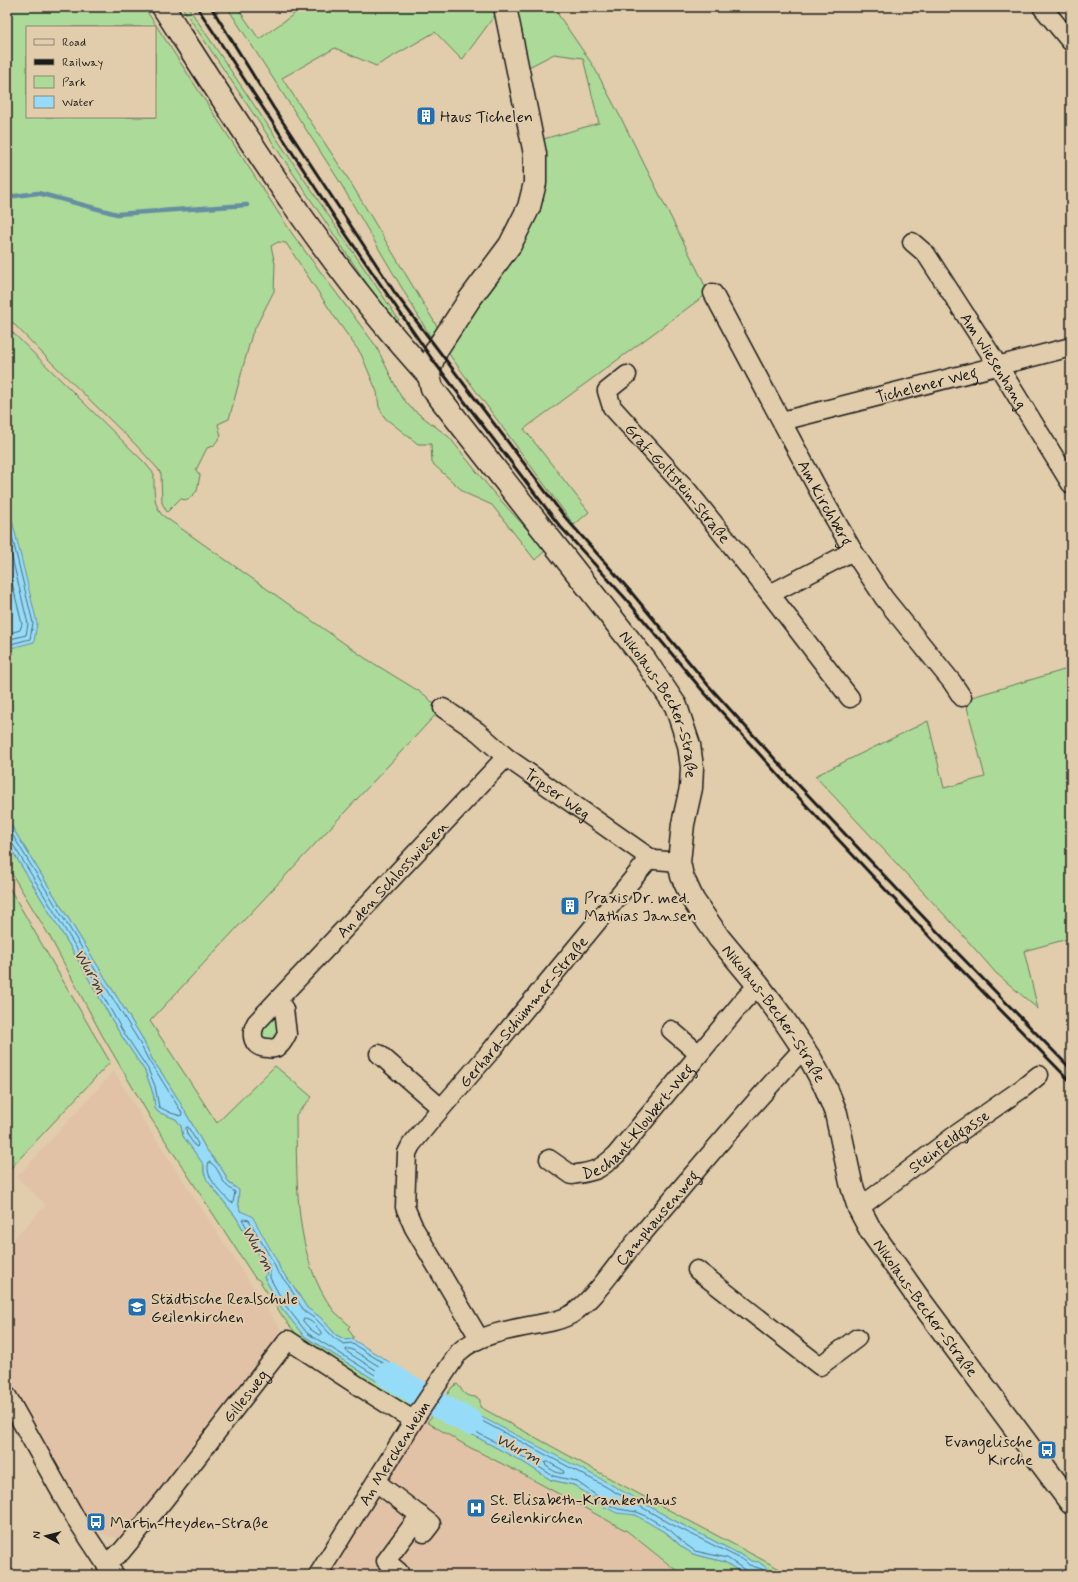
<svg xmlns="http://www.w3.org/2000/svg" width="1078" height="1582" viewBox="0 0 1078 1582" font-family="Mynerve,sans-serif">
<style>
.built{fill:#e1c2a6}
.green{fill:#acda98;stroke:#647b5a;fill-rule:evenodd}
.water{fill:#96dcf9;stroke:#658fa1}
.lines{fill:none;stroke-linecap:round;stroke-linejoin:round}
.shore{stroke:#4d6974;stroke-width:1}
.stream{stroke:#658fa1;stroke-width:4.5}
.river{stroke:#96dcf9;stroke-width:26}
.minor-casing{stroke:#1c1c1c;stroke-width:21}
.major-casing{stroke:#1c1c1c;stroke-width:25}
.minor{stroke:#e1ccab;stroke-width:18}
.major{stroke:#e1ccab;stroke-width:22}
.rail{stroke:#1c1c1c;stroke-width:3}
.labels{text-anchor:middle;stroke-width:4;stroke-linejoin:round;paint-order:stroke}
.poi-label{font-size:16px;fill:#1c1c1c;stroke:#e1ccab;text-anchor:start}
.street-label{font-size:16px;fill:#1c1c1c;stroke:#e1ccab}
.water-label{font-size:17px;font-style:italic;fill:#344248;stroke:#e1ccab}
</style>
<rect width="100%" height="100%" fill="#e1ccab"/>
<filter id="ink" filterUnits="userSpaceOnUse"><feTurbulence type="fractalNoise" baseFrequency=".025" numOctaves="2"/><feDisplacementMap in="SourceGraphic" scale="8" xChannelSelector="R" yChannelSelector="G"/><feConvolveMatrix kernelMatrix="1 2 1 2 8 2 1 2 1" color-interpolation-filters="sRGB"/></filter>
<g filter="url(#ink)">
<path class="built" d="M 114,1071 L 142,1118 L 281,1330 L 271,1353 L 122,1539 L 104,1535 L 84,1513 L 7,1385 L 7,1246 L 46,1205 L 17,1177 Z
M 422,1420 L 627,1531 L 680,1575 L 325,1575 Z"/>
<path class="green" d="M 7,7 L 144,7 L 293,235 L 376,346 L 400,395 L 411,408 L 449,437 L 493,492 L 546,550 L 535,560 L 492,505 L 465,493 L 432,463 L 431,444 L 418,444 L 385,418 L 379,407 L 377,392 L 361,354 L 336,319 L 286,243 L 278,242 L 271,246 L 275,264 L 274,291 L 252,334 L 229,419 L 218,424 L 221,436 L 213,446 L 207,448 L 196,470 L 200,475 L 197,491 L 188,500 L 180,499 L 167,512 L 162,503 L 161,474 L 158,469 L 136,445 L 50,361 L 7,317 ZM 27,27 L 155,27 L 155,117 L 27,117 Z
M 182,7 L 188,7 L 399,320 L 394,323 L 389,317 Z
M 227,7 L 237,7 L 259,39 L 304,7 L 496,7 L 498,11 L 462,60 L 435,32 L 376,66 L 335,48 L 282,78 L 349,180 L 438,328 L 430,336 L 338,179 Z
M 514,7 L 553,7 L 594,67 L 622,120 L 701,277 L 708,293 L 524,429 L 589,512 L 574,525 L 446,350 L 501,271 L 540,140 L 599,123 L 583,58 L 554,54 L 523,70 Z
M 7,327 L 145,463 L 154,474 C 154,487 153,505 162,515 L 365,658 L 425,695 L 440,710 L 150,1021 L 217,1123 L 275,1066 L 312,1097 L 296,1115 C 297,1178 293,1258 334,1311 C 339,1316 345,1321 350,1326 L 348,1328 L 354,1338 L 346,1340 L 336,1335 L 320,1317 L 307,1308 L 292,1284 L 280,1269 L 277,1261 L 246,1215 L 240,1211 L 238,1202 L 239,1196 L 234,1186 L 229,1183 L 223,1171 L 206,1149 L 178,1099 L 161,1072 L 153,1061 L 141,1036 L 7,819 Z
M 1071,668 L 1071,938 L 1024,951 L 1038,1009 L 996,973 L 953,924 L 815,776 L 928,721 L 944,788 L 985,777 L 965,699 Z
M 7,842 L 73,951 L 119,1032 L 145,1071 L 151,1087 L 154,1097 L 155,1108 L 158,1112 L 176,1119 L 181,1126 L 183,1136 L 204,1165 L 204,1172 L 212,1187 L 236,1217 L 265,1267 L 267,1274 L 264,1277 L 281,1307 L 304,1336 L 412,1403 L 409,1408 L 300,1339 L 283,1317 L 259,1280 L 255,1278 L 150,1117 L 102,1035 L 50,937 L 7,866 Z
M 7,884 L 110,1062 L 7,1172 Z
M 276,1013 L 281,1029 L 273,1041 L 260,1037 L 263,1025 Z
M 457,1384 C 461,1387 461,1391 465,1394 C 470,1398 476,1395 480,1400 L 480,1407 L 493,1414 L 622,1485 L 791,1575 C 786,1575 776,1577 772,1574 C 767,1570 765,1565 759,1563 C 754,1561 751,1562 747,1558 L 675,1521 L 445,1398 L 452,1387 Z
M 434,1414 L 523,1462 L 551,1480 L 574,1485 L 595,1499 L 598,1503 L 636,1515 L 665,1532 L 682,1547 L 693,1554 L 725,1562 L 745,1575 L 682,1575 L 627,1531 L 524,1475 L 467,1446 L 427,1422 Z"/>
<path class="water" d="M 7,499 L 37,623 L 34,642 L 7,649 Z
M 7,819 L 141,1036 L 153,1061 L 161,1072 L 178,1099 L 206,1149 L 223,1171 L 229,1183 L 239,1190 L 238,1202 L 240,1211 L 252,1216 L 277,1261 L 280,1269 L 292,1284 L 307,1308 L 320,1317 L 336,1335 L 346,1340 L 352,1339 L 425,1384 L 412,1403 L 304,1336 L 281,1307 L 264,1277 L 267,1274 L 265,1267 L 236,1217 L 207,1180 L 204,1172 L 204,1165 L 183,1136 L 181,1126 L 176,1119 L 158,1112 L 155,1108 L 154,1097 L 151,1087 L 145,1071 L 119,1032 L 73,951 L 7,842 Z
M 445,1398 L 603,1480 L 675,1521 L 747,1558 L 751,1561 L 759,1562 L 764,1566 L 775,1575 L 745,1575 L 725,1562 L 693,1554 L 682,1547 L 668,1534 L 642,1519 L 636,1515 L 617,1513 L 603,1506 L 595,1499 L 574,1485 L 551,1480 L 523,1462 L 434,1414 Z"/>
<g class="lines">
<path class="shore" d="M 7,516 L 33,623 L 30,639 L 7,645
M 7,537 L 28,624 L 26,635 L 7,640
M 7,562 L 22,624 L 20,630 L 7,634
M 7,826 L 137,1038 L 150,1063 L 158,1074 L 182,1113 L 181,1116 L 171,1113 L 159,1107 L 155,1086 L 148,1069 L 122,1030 L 77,949 L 12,843 L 7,841
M 188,1127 L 198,1144 L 197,1147 L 195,1146 L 187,1134 L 186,1128 Z
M 209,1162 C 219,1166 220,1179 227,1186 C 229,1188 232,1190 235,1192 L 233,1203 L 230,1202 C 222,1192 203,1177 209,1162 Z
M 244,1219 L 249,1220 L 273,1262 L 277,1271 L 289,1286 L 304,1311 L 317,1320 L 334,1338 L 344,1344 L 351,1343 L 418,1384 L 418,1387 L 412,1396 L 409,1396 L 307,1333 L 285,1305 L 270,1278 L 270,1274 L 269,1265 L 243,1221 Z
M 304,1319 C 311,1319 317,1327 321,1332 L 321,1335 L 319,1335 L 310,1329 L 303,1321 Z
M 348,1349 L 351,1349 L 411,1386 L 411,1388 L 408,1390 L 347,1352 L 346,1350 Z
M 548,1462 L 563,1470 L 564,1473 C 558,1475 551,1469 546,1466 L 545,1463 Z
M 747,1575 L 745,1570 L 727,1558 L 695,1551 L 685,1544 L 670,1530 L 644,1515 L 637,1512 L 618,1509 L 605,1503 L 597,1496 L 576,1481 L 553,1476 L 525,1458 L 442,1414 L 441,1411 L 446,1404 L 448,1403 L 601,1484 L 673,1525 L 745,1561 L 749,1565 L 762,1569 L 768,1575"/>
<path class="stream" d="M 7,197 L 38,193 L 117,214 L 247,205"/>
<path class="river" d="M 388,1375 L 440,1406 L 470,1422"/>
<g class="minor-casing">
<g id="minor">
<path d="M 1042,7 L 1071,42"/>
<path id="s1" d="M 912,242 L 926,254 L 999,367 L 1071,484"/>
<path id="s2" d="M 713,293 L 821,495 L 853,551 L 884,598 L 952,682 L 962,697"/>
<path id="s3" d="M 627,375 L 607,391 L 612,407 L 688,491 L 770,594 L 850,698"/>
<path id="s4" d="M 782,421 L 1071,347"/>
<path d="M 770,594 L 853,551"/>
<path id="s5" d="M 443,708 L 478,732 L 506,757 L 650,858 L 655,860 L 679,862"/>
<path id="s6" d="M 278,1000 L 284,1009 L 287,1034 C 285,1038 283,1042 280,1045 C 277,1048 272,1049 268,1048 C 252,1048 250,1034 256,1023 L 506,757"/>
<path d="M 671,1030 L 699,1054"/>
<path d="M 379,1054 L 441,1108"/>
<path id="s7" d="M 549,1159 L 572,1175 C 596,1171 598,1171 616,1155 L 743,1001 L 758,985"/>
<path id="s8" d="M 859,1208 L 954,1136 L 1023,1088 L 1039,1075"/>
<path d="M 697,1270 L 820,1366 L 857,1338"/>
<path id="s9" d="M 479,1338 L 414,1228 L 405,1207 L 407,1153 L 411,1145 L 432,1119 L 489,1053 L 650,858"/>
<path d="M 7,1396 L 76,1519 L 105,1563 L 115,1575"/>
<path d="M 376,1482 L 431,1524 L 424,1533"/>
<path id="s10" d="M 105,1563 L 121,1552 L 164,1500 L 288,1340 L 360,1387 L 413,1420"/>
<path d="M 399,1572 L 386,1561 L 420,1515"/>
<path id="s11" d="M 318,1575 L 417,1415 L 459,1352 C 481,1331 524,1328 554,1321 C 562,1319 570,1316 576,1311 C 599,1293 618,1262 637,1240 C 692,1176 746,1110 804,1048"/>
</g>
</g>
<g class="major-casing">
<g id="major">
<path d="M 163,7 C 245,134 326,264 429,376"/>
<path id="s12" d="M 505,7 L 535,154 L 535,183 L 529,207 L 510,245 L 469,300 L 437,349 L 430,367 L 429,376 L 432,388 L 645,660 L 676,706 L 689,745 L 692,767 L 691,788 L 683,824 L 679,862 L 682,876 L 693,900 L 719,938 L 758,985 L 782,1017 L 811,1060 L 826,1088 L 836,1113 L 851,1183 L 859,1208 L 871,1231 L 919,1299 L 1071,1503"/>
</g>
</g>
<use href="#minor" class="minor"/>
<use href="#major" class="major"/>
<path class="rail" d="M 197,7 L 343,230 L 432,359 L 559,525 L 626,599 L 702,690 L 788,786 L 943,951 L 1071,1082
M 211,7 L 273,107 L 395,293 L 564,516 L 631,592 L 708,685 L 793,779 L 948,943 L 1071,1069"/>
</g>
</g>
<defs>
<g id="building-square" transform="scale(1)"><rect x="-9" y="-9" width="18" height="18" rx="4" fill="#1f6fb2" stroke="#e1ccab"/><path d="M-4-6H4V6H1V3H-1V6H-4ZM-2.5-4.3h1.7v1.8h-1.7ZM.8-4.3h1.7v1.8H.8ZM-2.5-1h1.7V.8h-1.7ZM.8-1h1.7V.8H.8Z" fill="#fff"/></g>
<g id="school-square" transform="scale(1)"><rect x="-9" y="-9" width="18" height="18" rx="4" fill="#1f6fb2" stroke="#e1ccab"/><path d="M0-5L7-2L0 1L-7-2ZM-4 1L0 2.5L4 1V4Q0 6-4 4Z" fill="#fff"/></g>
<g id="bus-square" transform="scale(1)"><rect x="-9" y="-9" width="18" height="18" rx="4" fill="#1f6fb2" stroke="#e1ccab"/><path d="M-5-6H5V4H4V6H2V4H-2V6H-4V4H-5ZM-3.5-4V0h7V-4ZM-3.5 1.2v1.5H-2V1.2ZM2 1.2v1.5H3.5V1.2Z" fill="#fff"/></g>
<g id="hospital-square" transform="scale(1)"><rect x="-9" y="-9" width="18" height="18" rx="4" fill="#1f6fb2" stroke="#e1ccab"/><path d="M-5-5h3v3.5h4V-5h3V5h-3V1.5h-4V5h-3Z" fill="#fff"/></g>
</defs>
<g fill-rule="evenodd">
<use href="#building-square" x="426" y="116"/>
<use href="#building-square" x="570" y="906"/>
<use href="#school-square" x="137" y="1307"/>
<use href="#bus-square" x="1047" y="1450"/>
<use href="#hospital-square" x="476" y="1508"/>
<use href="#bus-square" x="96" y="1522"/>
</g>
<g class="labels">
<g class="poi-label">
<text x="440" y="122">Haus Tichelen</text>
<text x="584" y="903">Praxis Dr. med.<tspan x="584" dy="18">Mathias Jansen</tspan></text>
<text x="151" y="1304">Städtische Realschule<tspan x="151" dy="18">Geilenkirchen</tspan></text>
<text x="1033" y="1447" text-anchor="end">Evangelische<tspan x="1033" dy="18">Kirche</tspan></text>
<text x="490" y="1505">St. Elisabeth-Krankenhaus<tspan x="490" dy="18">Geilenkirchen</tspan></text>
<text x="110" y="1528">Martin-Heyden-Straße</text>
</g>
<g class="street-label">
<text dy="6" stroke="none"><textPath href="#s1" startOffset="145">Am Wiesenhang</textPath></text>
<text dy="6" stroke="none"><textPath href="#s4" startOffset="149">Tichelener Weg</textPath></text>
<text dy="6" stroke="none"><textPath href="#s3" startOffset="143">Graf-Goltstein-Straße</textPath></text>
<text dy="6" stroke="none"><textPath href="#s2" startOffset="238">Am Kirchberg</textPath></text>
<text dy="6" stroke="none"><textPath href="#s12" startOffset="807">Nikolaus-Becker-Straße</textPath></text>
<text dy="6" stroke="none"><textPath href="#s5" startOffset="143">Tripser Weg</textPath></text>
<text dy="6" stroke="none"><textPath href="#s6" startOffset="295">An den Schlosswiesen</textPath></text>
<text dy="6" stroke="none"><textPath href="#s9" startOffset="388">Gerhard-Schümmer-Straße</textPath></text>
<text dy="6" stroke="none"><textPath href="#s12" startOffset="1155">Nikolaus-Becker-Straße</textPath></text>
<text dy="6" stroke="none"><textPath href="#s7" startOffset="116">Dechant-Kloubert-Weg</textPath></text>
<text dy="6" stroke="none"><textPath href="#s8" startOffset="112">Steinfeldgasse</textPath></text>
<text dy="6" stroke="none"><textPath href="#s11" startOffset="513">Camphausenweg</textPath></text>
<text dy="6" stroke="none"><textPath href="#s12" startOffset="1491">Nikolaus-Becker-Straße</textPath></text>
<text dy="6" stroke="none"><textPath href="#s10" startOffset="219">Gillesweg</textPath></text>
<text dy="6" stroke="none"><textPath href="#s11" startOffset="144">An Merckenheim</textPath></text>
</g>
<g class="water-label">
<text transform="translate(91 971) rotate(59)" y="6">Wurm</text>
<text transform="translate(259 1248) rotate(59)" y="6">Wurm</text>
<text transform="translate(519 1448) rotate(27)" y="6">Wurm</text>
</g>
</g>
<rect width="1078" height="1582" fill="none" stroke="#e1ccab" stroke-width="24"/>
<rect x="12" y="12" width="1054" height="1558" fill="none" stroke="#1c1c1c" stroke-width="1.5" filter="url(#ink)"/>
<rect x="26" y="26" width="130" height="92" fill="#e1ccab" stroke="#928672"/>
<rect x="34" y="39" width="20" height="6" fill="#e1ccab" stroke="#928672"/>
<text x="62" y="46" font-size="12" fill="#1c1c1c">Road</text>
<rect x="34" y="59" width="20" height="6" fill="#1c1c1c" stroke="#928672"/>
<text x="62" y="66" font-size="12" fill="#1c1c1c">Railway</text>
<rect x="34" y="76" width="20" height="12" fill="#acda98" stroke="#928672"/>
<text x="62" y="86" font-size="12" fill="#1c1c1c">Park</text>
<rect x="34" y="96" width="20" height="12" fill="#96dcf9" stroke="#928672"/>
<text x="62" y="106" font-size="12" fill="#1c1c1c">Water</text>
<g transform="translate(46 1536) rotate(277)" stroke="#e1ccab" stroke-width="3" paint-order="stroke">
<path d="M0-3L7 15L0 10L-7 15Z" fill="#1c1c1c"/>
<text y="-6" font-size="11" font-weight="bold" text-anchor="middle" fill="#1c1c1c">N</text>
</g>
</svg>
